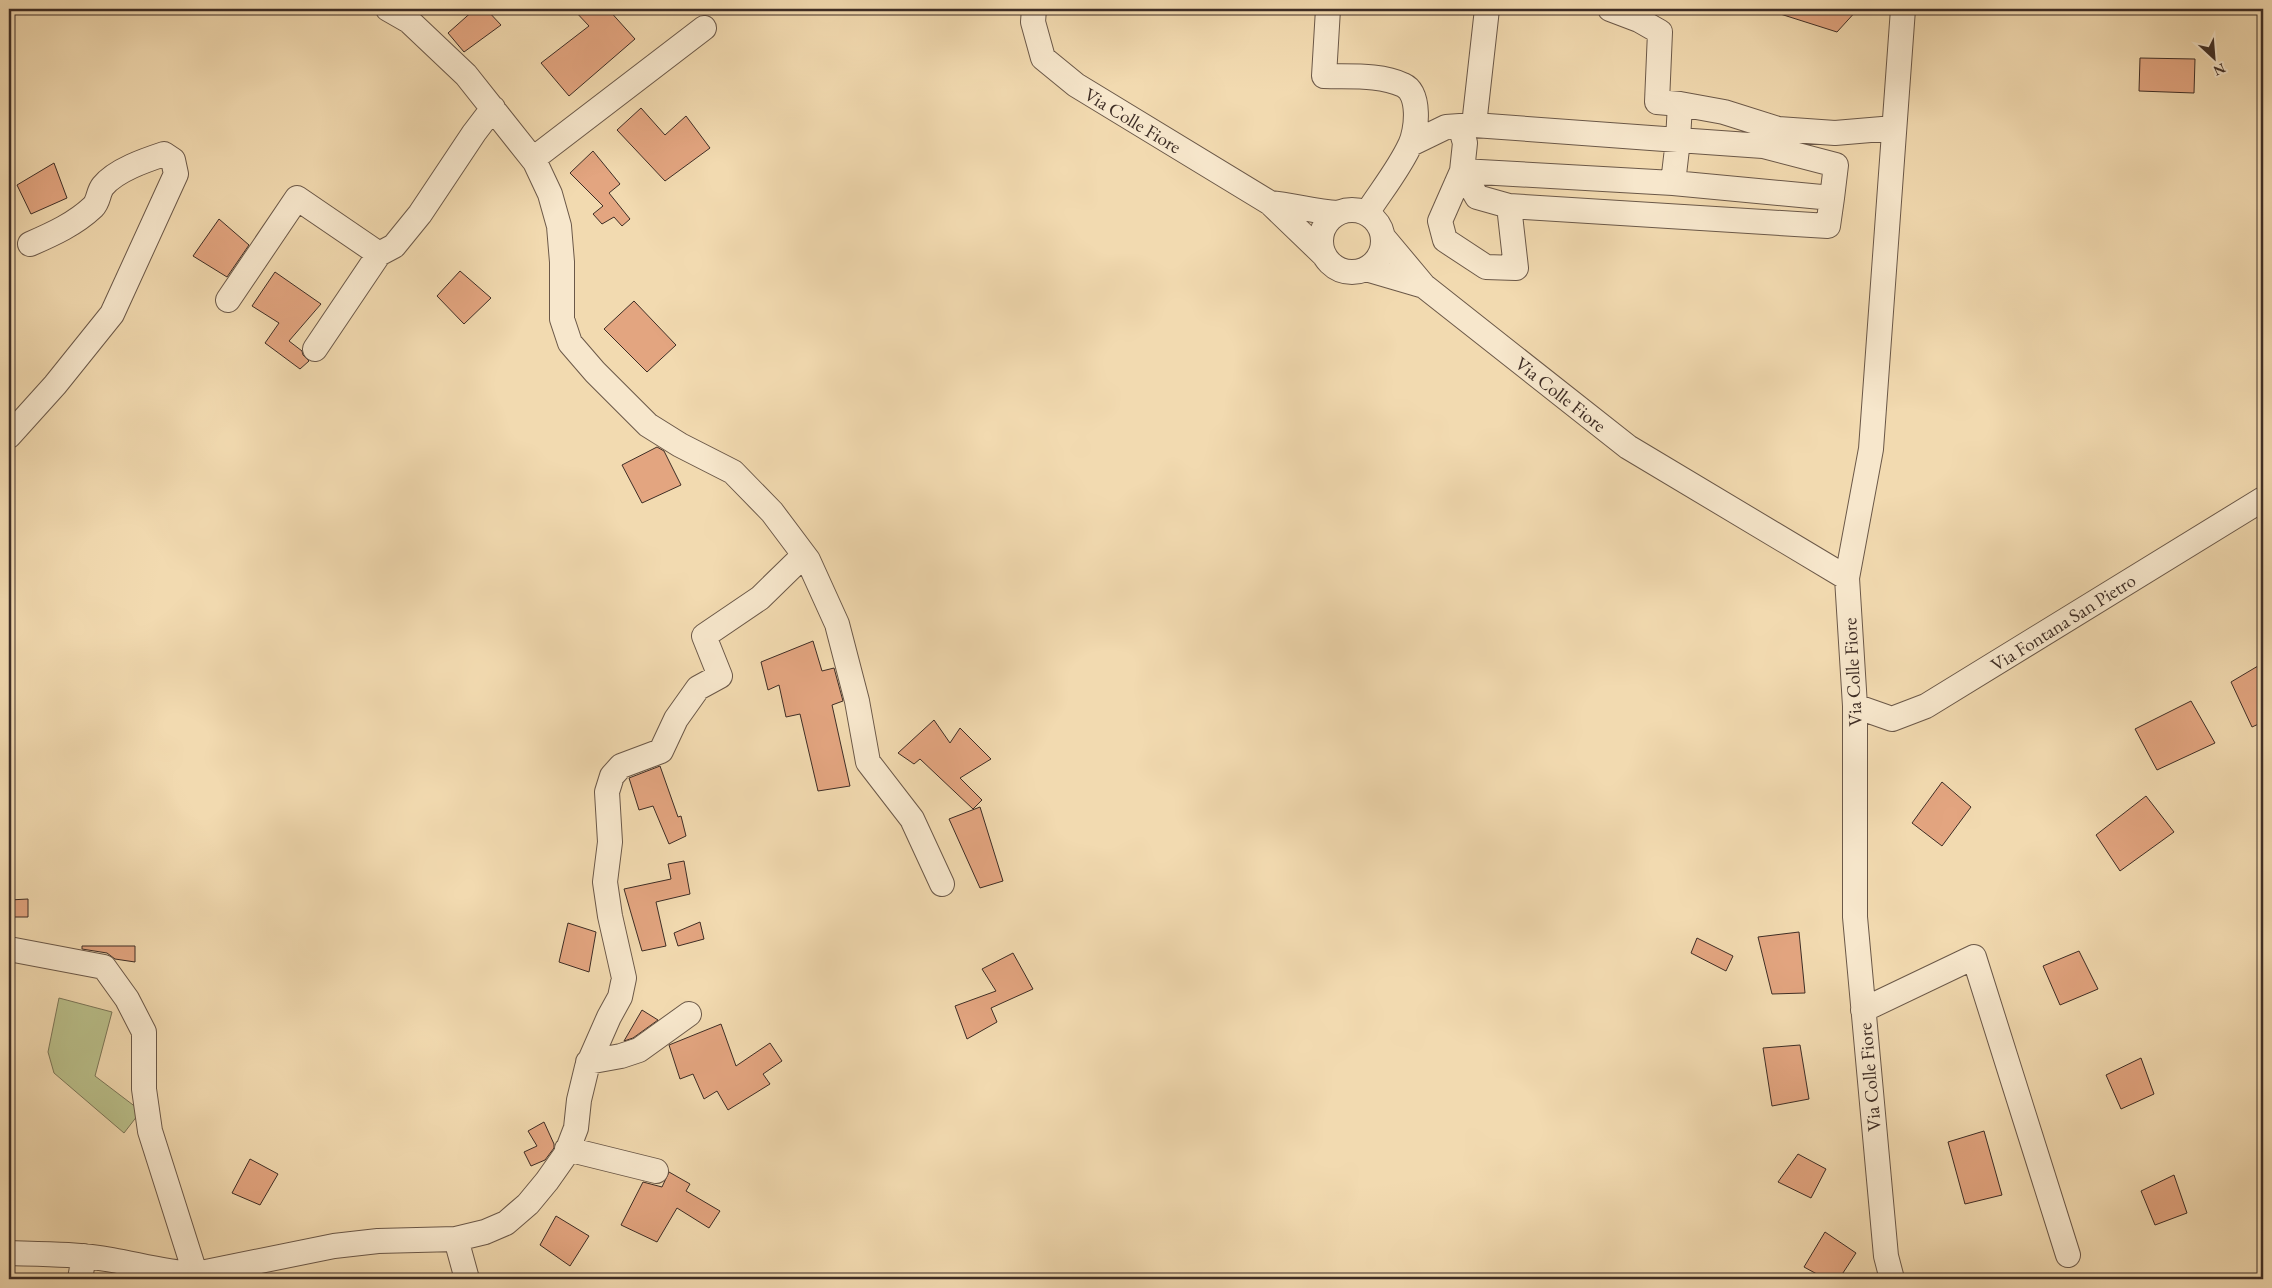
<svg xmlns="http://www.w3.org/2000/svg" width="2272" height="1288" viewBox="0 0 2272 1288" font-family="'EB Garamond',serif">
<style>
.green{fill:#bac08b;stroke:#7c7658}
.building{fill:#e3a580;stroke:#3e2d25}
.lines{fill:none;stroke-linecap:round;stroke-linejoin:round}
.minor-casing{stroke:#6b5848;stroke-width:26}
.minor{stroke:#f7e7cc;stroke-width:24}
.labels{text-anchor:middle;stroke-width:4;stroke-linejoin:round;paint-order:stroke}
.street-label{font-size:19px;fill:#3e2d25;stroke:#f7e7cc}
</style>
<rect width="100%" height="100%" fill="#f2dab0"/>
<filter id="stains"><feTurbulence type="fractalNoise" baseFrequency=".004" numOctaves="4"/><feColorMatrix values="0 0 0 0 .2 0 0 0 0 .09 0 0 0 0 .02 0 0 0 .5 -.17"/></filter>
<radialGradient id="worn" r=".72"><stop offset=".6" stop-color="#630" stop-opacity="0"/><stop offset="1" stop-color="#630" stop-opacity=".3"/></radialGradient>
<path class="green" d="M 59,998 L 112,1012 L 95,1076 L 141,1111 L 124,1133 L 54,1073 L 48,1052 Z"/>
<path class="building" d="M 475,9 L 486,9 L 501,25 L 464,52 L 448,33 Z
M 573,9 L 608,9 L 635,39 L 569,96 L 541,63 L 589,26 Z
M 1774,9 L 1858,9 L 1837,32 L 1774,12 Z
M 2140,58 L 2195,59 L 2194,93 L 2139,91 Z
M 641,108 L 665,135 L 686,116 L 710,148 L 665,181 L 617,130 Z
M 593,151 L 620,184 L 609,193 L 630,219 L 622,226 L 614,217 L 602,224 L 593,214 L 603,206 L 570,173 Z
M 54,163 L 67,198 L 31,214 L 17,185 Z
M 219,219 L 249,245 L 227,277 L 193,256 Z
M 460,271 L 491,298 L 464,324 L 437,296 Z
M 275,272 L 321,304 L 289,341 L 302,351 L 303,355 L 309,361 L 300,369 L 265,343 L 279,323 L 252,306 Z
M 634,301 L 676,345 L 647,372 L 604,329 Z
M 657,447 L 664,451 L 681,485 L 642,503 L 622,465 Z
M 813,641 L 822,671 L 834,668 L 843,701 L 832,705 L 850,786 L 818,791 L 800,714 L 786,717 L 779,685 L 768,690 L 761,662 Z
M 2263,663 L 2263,722 L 2252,727 L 2231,682 Z
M 2191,701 L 2215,743 L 2157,770 L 2135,729 Z
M 934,720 L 950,743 L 960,728 L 991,759 L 960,778 L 982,800 L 973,809 L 920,759 L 914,764 L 898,753 Z
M 660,766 L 678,817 L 681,816 L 686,836 L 669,844 L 653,806 L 639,810 L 629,778 Z
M 1942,782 L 1971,807 L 1942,846 L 1912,823 Z
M 2146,796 L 2174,832 L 2120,871 L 2096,835 Z
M 980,807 L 1003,881 L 980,888 L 949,819 Z
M 684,861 L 690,894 L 656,902 L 666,946 L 642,951 L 624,889 L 671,879 L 668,864 Z
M 28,899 L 28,917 L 9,917 L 9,900 Z
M 700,922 L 704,939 L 678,946 L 674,933 Z
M 568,923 L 596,932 L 589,972 L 559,962 Z
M 1799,932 L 1805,993 L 1772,994 L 1758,937 Z
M 1697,938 L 1733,956 L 1726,971 L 1691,953 Z
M 82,946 L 135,946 L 135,962 L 115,959 L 107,953 L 82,949 Z
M 2079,951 L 2098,989 L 2060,1005 L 2043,966 Z
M 1013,953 L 1033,989 L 991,1008 L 997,1022 L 967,1039 L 955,1006 L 996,991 L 982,969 Z
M 642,1010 L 658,1020 L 633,1038 L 624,1041 Z
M 721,1024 L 736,1066 L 770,1043 L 782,1061 L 763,1074 L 770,1084 L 728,1110 L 717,1091 L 704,1099 L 693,1074 L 680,1079 L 669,1045 Z
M 1800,1045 L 1809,1099 L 1772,1106 L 1763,1048 Z
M 2141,1058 L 2154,1094 L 2121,1109 L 2106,1075 Z
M 544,1122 L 554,1144 L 554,1148 L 545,1160 L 531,1166 L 524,1152 L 537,1146 L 528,1131 Z
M 1984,1131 L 2002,1195 L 1965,1204 L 1948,1142 Z
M 1798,1154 L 1826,1169 L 1811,1198 L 1778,1182 Z
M 250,1159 L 278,1174 L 260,1205 L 232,1193 Z
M 669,1172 L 690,1184 L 686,1191 L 720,1211 L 709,1228 L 677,1208 L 657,1242 L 621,1225 L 643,1182 L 662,1187 Z
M 2174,1175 L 2187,1213 L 2155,1225 L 2141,1191 Z
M 556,1216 L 589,1236 L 570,1266 L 540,1245 Z
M 1825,1232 L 1856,1253 L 1839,1279 L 1826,1279 L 1804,1267 Z"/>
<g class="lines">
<g class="minor-casing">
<path id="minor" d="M 388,9 L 409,21 L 466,75 L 535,162 L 550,194 L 559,226 L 562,262 L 562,319 L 570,343 L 595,372 L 648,425 L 680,445 L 733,472 L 772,512 L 808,560 L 837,624 L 857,701 L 868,762 L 912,819 L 942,884
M 1034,9 L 1033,22 L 1043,58 L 1076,85 L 1270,203 L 1324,255
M 1328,9 L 1324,76 C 1349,77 1380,74 1403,85 C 1421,93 1417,131 1410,145 C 1399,169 1381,191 1367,213
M 1680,104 L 1724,112 L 1778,129 L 1835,133 L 1894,128
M 1474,125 L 1487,9
M 1460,126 L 1465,143 L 1462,171 L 1440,221 L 1445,240 L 1486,267 L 1516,268 L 1509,206
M 1678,140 L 1763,146 L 1836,165 L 1832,198 L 1673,183 Z
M 1411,144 L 1446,127 L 1474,125 L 1678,140 L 1680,104 L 1657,102 L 1660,32 L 1639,20 L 1610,9
M 533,159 L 704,28
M 1462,171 L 1477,197 L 1509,206 L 1828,226 L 1832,198
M 1462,171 L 1673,183
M 1270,203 C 1293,205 1315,212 1338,213
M1321 241a31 31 0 1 1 62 0a31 31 0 1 1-62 0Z
M 1383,237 L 1424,286 L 1628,447 L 1847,578 L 1855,706 L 1855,917 L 1886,1256 L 1892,1279
M 1366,269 L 1424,286
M 228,300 L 297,198 L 379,254 L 394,246 L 420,214 L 474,133 L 493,108
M 315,349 L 379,254
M 9,436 L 55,385 L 112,314 L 176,174 L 173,160 L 164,154 C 146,160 116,170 103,186 C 98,192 99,201 93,207 C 75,224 53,234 30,244
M 1847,578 L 1871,449 L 1903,9
M 1855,706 L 1892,719 L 1926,706 L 2263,499
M 9,949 L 104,967 L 127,999 L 144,1032 L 144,1089 L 150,1131 L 197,1279
M 1863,1010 L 1974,957 L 2068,1255
M 588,1062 L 621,1056 L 639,1050 L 689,1014
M 567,1149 L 656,1171
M 456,1239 L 467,1279
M 9,1253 C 44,1254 78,1254 112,1260 C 140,1265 167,1273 196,1274 L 334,1246 L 378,1241 L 456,1239 L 485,1232 L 506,1223 L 528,1204 L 547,1181 L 566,1154 L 576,1128 L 579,1100 L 587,1067 L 609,1017 L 620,997 L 624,978 L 610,916 L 605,882 L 610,842 L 607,792 L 612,776 L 621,766 L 661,751 L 676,719 L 698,688 L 720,676 L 704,636 L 760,598 L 804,555
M 80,1279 L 84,1256"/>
</g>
<use href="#minor" class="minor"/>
</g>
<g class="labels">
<g class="street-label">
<text transform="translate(1133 120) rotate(31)" y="7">Via Colle Fiore</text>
<text transform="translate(1561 394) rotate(38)" y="7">Via Colle Fiore</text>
<text transform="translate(2063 622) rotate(-32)" y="7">Via Fontana San Pietro</text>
<text transform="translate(1852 672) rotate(-93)" y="7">Via Colle Fiore</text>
<text transform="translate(1869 1077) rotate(-95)" y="7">Via Colle Fiore</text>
</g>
</g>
<rect width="2272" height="1288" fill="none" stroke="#f2dab0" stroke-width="30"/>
<rect x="10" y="10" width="2252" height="1268" fill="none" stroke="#3e2d25" stroke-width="2.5"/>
<rect x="15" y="15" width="2242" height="1258" fill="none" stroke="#3e2d25"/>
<g transform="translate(2214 58) rotate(154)" stroke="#f7e7cc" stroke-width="4" paint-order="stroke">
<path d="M0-4L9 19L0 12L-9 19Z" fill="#3e2d25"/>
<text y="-8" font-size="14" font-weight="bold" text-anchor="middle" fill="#3e2d25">N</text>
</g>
<rect width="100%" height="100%" filter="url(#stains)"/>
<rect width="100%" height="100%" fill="url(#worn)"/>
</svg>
